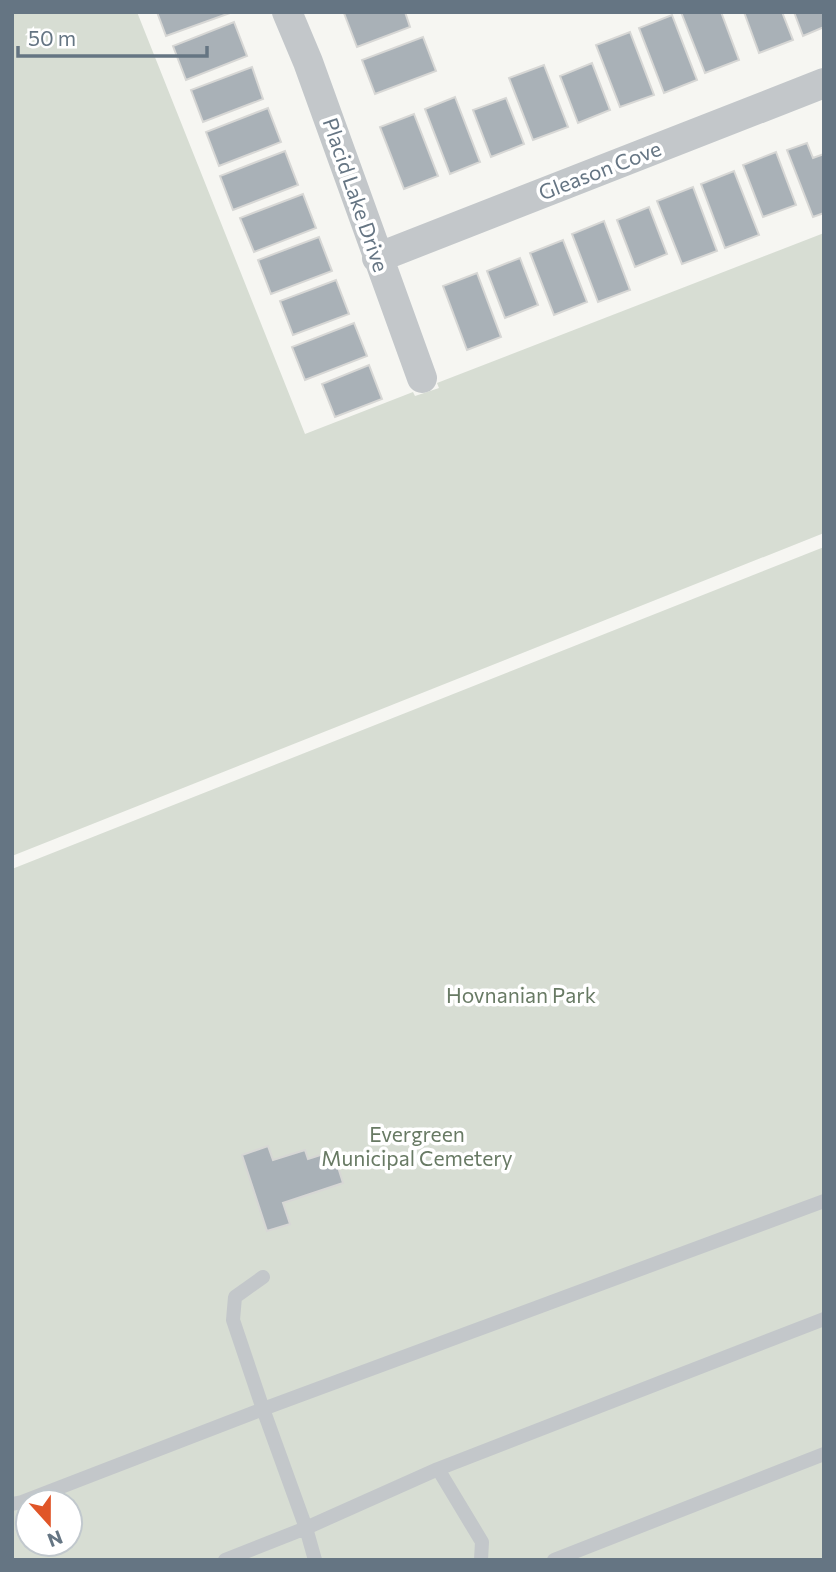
<svg xmlns="http://www.w3.org/2000/svg" width="836" height="1572" viewBox="0 0 836 1572" font-family="Commissioner,sans-serif">
<style>
.green{fill:#d7ddd3;fill-rule:evenodd}
.building{fill:#a9b1b7;stroke:#d7d7d5;stroke-width:2}
.lines{fill:none;stroke-linecap:round;stroke-linejoin:round}
.lane{stroke:#c3c7ca;stroke-width:14}
.street{stroke:#c3c7ca;stroke-width:30}
.labels{text-anchor:middle;stroke-width:7;stroke-linejoin:round;paint-order:stroke}
.street-label{font-size:21px;fill:#657583;stroke:#fff}
.park-label{font-size:21px;fill:#687a64;stroke:#fff}
</style>
<rect width="100%" height="100%" fill="#f6f6f2"/>
<path class="green" d="M 12,12 L 137,12 L 305,434 L 413,392 L 415,396 L 439,388 L 437,383 L 824,233 L 824,533 L 12,856 Z
M 824,547 L 824,1560 L 12,1560 L 12,869 ZM 28,1502 L 70,1502 L 70,1544 L 28,1544 Z"/>
<path class="building" d="M 157,12 L 230,12 L 230,13 L 166,36 Z
M 346,12 L 405,12 L 410,27 L 357,47 L 344,13 Z
M 681,12 L 721,12 L 739,60 L 705,73 Z
M 744,12 L 782,12 L 793,40 L 759,53 Z
M 794,12 L 824,12 L 824,27 L 803,36 Z
M 672,15 L 697,80 L 664,93 L 639,28 Z
M 234,22 L 247,56 L 186,80 L 173,46 Z
M 630,32 L 654,95 L 620,107 L 596,45 Z
M 423,37 L 436,71 L 375,94 L 362,60 Z
M 592,63 L 610,110 L 578,123 L 560,76 Z
M 544,65 L 568,127 L 533,140 L 509,78 Z
M 252,67 L 263,99 L 203,122 L 191,90 Z
M 455,97 L 480,162 L 450,174 L 425,109 Z
M 506,98 L 524,144 L 491,157 L 473,110 Z
M 268,108 L 281,142 L 219,166 L 206,132 Z
M 414,114 L 438,176 L 404,189 L 380,127 Z
M 807,143 L 813,158 L 824,154 L 824,213 L 813,217 L 787,150 Z
M 285,151 L 298,185 L 233,210 L 220,176 Z
M 776,152 L 796,205 L 763,217 L 743,165 Z
M 734,171 L 759,235 L 725,248 L 701,184 Z
M 693,187 L 717,251 L 682,264 L 657,201 Z
M 303,194 L 316,228 L 254,252 L 240,218 Z
M 649,207 L 667,254 L 635,267 L 617,220 Z
M 604,221 L 630,290 L 598,302 L 572,234 Z
M 319,237 L 332,271 L 271,294 L 258,260 Z
M 563,240 L 587,302 L 554,315 L 530,253 Z
M 520,258 L 538,305 L 505,318 L 487,271 Z
M 477,273 L 501,337 L 467,350 L 443,286 Z
M 336,280 L 349,314 L 293,335 L 280,301 Z
M 354,323 L 367,356 L 305,380 L 292,347 Z
M 369,365 L 382,399 L 335,417 L 322,384 Z
M 268,1146 L 273,1160 L 305,1150 L 308,1159 L 333,1151 L 343,1183 L 283,1203 L 290,1224 L 267,1231 L 242,1155 Z"/>
<g class="lines">
<path class="lane" d="M 438,1469 L 824,1319
M 12,1504 L 22,1502 L 263,1409 L 233,1320 L 235,1297 L 263,1277
M 225,1560 L 306,1528 L 438,1469 L 482,1542 L 481,1560
M 315,1560 L 306,1528 L 263,1409 L 824,1201
M 554,1560 L 824,1454"/>
<path class="street" d="M 287,12 L 308,62 L 422,378
M 377,258 L 824,83"/>
</g>
<g class="labels">
<g class="street-label">
<text transform="translate(600 171) rotate(-21)" y="7">Gleason Cove</text>
<text transform="translate(355 195) rotate(71)" y="7">Placid Lake Drive</text>
</g>
<g class="park-label">
<text x="521" y="1003">Hovnanian Park</text>
<text x="417" y="1142">Evergreen<tspan x="417" dy="24">Municipal Cemetery</tspan></text>
</g>
</g>
<rect width="836" height="1572" fill="none" stroke="#657583" stroke-width="28"/>
<g transform="translate(49 1523) rotate(159)"><circle r="33" fill="#ffffff" stroke="#c1c8cd" stroke-width="2"/>
<path d="M0-5L12 26L0 18L-12 26Z" fill="#e05528"/>
<text y="-10" font-size="19" font-weight="bold" text-anchor="middle" fill="#657583">N</text>
</g>
<path d="M18 46v10h189v-10" fill="none" stroke="#657583" stroke-width="3.5"/>
<text x="28" y="46" font-size="21" fill="#657583" stroke="#ffffff" stroke-width="5" paint-order="stroke">50 m</text>
</svg>
